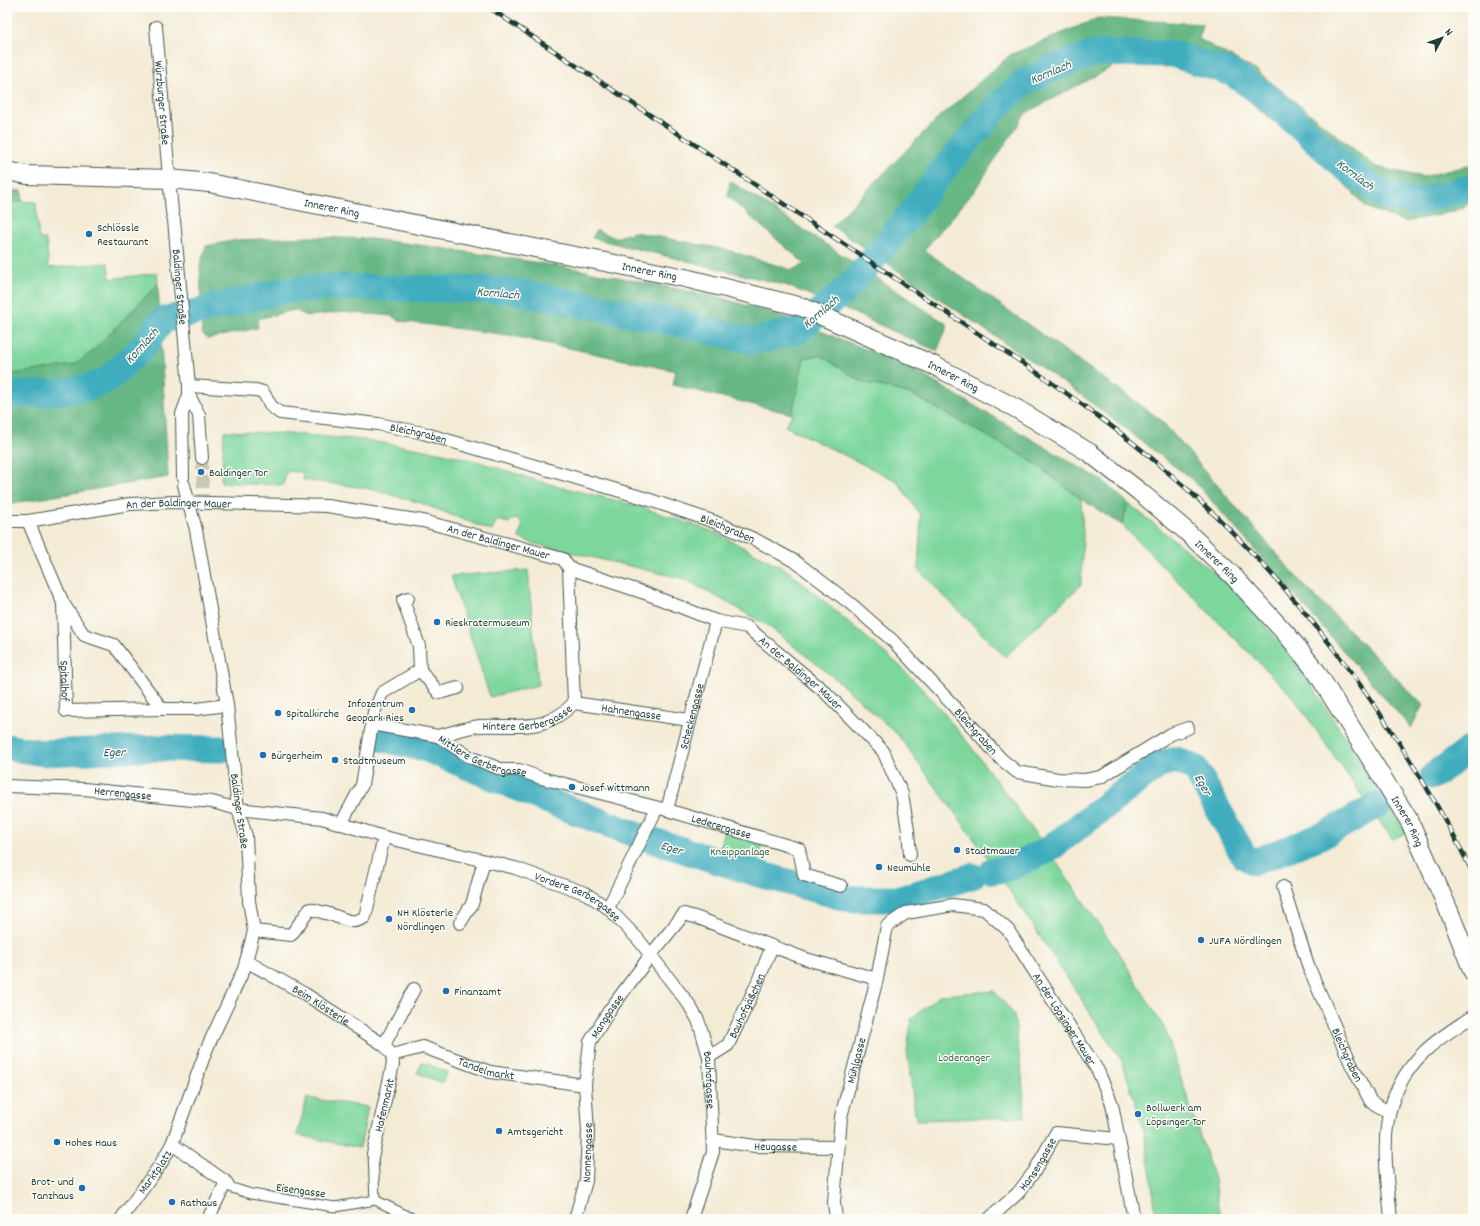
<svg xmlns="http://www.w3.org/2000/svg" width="1480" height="1226" viewBox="0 0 1480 1226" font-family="Dekko,sans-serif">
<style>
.green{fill:#7dd69c;stroke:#4e8a68}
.forest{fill:#66b784;stroke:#427a5c}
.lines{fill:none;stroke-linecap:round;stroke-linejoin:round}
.stream{stroke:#40adbe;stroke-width:4.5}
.river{stroke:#40adbe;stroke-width:27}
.minor-tunnel{stroke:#c9c8b5;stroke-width:12;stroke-dasharray:12 6;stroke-linecap:butt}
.pedestrian-casing{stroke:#3f574c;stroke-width:11}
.minor-casing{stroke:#3f574c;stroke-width:14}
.secondary-casing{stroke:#3f574c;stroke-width:20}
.pedestrian{stroke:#fff;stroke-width:9}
.minor{stroke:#fff;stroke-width:12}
.secondary{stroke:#fff;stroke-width:18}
.rail-casing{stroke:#1f3d34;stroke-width:4.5}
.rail{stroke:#fdfcf7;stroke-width:3;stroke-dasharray:9;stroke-linecap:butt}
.poi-dot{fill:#1f6fb2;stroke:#fdfcf7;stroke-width:1.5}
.labels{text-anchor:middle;stroke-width:3;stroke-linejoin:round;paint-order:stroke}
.street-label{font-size:12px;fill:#1f3d34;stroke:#fdfcf7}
.poi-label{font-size:12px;fill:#1f3d34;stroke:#fdfcf7;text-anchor:start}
.park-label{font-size:12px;fill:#36634e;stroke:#fdfcf7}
.water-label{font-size:13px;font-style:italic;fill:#2b6464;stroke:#fdfcf7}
</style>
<rect width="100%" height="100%" fill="#fdfcf7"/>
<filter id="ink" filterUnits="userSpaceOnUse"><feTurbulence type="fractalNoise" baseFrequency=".025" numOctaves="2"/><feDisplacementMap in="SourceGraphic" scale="8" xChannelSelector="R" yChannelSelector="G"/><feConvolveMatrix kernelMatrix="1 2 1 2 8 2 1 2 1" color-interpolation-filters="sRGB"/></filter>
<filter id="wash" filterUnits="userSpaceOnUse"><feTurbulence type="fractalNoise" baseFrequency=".012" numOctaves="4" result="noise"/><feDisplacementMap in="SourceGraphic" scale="16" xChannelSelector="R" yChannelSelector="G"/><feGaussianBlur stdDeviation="0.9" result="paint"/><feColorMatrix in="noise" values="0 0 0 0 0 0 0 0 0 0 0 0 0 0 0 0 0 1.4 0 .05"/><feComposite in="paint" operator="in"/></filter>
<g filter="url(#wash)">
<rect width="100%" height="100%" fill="#f4ebd5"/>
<path class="green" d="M 7,190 L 22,191 L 22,201 L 36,202 L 39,239 L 46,239 L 49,268 L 108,263 L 110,279 L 157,273 L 158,284 L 93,351 L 74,365 L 7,375 Z
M 821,355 L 860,381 L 911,394 L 1029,459 L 1081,499 L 1083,534 L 1081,585 L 1005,657 L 918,570 L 921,516 L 897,481 L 785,426 L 792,414 L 804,358 Z
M 224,431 L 293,434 L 364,440 L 438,452 L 476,461 L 545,483 L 638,506 L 714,532 L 787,570 L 900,666 L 938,706 L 972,748 L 1048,850 L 1120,955 L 1165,1029 L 1214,1179 L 1220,1219 L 1157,1219 L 1144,1130 L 1122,1061 L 990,861 L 898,735 L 837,680 L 767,625 L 685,579 L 535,544 L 519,538 L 522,525 L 518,519 L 512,520 L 509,523 L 497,520 L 492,531 L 421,503 L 366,488 L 303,480 L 303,472 L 287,471 L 283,485 L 221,483 Z
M 1128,503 L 1231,586 L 1297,663 L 1407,833 L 1392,839 L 1293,697 L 1122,525 Z
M 528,570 L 538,685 L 490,697 L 451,576 Z
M 724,833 L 763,843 L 756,869 L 717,859 Z
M 994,991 L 1014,1014 L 1022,1076 L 1025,1117 L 916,1120 L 907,1051 L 911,1019 L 940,995 Z
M 422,1062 L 447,1072 L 442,1083 L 417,1073 Z
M 307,1098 L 368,1107 L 360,1148 L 297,1135 Z"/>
<path class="forest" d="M 1098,18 L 1202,24 L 1199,39 L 1257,71 L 1376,167 L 1423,177 L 1473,164 L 1473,202 L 1455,211 L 1405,222 L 1366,207 L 1329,167 L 1229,84 L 1172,66 L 1114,66 L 1026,113 L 972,194 L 924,250 L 1160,419 L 1301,582 L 1423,705 L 1411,728 L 1194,481 L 1076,391 L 832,226 L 935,121 L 1010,55 Z
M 730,181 L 948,325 L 937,351 L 847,310 L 785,285 L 592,238 L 597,230 L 615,238 L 634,232 L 727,250 L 792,270 L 805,264 L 728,197 Z
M 7,190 L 22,191 L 22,201 L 7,203 Z
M 310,237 L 371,239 L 434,247 L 572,268 L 722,298 L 793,320 L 905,365 L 1103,481 L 1128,503 L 1122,525 L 1081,499 L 1029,459 L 911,394 L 860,381 L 821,355 L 804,358 L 792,414 L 673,385 L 676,371 L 508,335 L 399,321 L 392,316 L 343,312 L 308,316 L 294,310 L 257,319 L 258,328 L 207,339 L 202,333 L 200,266 L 206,246 L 237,240 Z
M 158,284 L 168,477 L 7,504 L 7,375 L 74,365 L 93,351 Z"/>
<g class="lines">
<path class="stream" d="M 716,861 L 725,856 L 751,863 L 755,873"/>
<path class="river" d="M 7,395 L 61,392 L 90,387 L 107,380 L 142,348 L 163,320 L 287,290 L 332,287 L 505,290 L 660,319 L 753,341 L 798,331 L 853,283 L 908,217 L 943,170 L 997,107 L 1024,82 L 1053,68 L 1096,53 L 1172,54 L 1232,73 L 1275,103 L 1344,167 L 1384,195 L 1416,202 L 1473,187
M 380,738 L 427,749 L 548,801 L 639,836 L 755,873 L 850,899 L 900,899 L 972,876
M 7,747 L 43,753 L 158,748 L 222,749
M 1433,776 L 1473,747
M 993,871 L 1008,868 L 1048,850 L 1160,764 L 1176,760 L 1195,768 L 1244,856 L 1254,862 L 1324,835 L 1378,805"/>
</g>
</g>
<g filter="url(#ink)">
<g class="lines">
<path class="minor-tunnel" d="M 202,458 L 203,496"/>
<g class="pedestrian-casing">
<path id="pedestrian" d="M 373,1154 L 375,1200 L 414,1219
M 226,1182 L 232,1188 L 251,1194 L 335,1207 L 375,1200"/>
</g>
<g class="minor-casing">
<g id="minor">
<path id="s1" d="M 156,27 L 172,212 L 174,220 L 189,386 L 189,395 L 182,414 L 183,477"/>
<path id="s2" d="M 189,386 L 256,390 L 263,392 L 271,406 L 280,413 L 378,424 L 423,433 L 644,498 L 715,522 L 756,540 L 796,562 L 851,604 L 893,641 L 951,703 L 1001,759 L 1017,772 L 1058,779 L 1085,780 L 1101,777 L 1171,734 L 1188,728"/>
<path d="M 189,395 L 199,415 L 202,458"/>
<path id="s3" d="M 7,521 L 28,521 L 130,504 L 172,502 L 327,506 L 423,521 L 563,559 L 569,568 L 645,593 L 716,621 L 747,627 L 825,692 L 883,751 L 902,794 L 908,830 L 910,855"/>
<path d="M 28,521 L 63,603 L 84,635 L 114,645 L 162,709 L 196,709 L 227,705"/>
<path d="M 408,598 L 403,600 L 419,646 L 420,670"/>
<path id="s4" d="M 63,603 L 66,711 L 162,709"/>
<path id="s5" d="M 574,703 L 689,720"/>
<path id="s6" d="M 371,724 L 438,736 L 470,757 L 503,770 L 519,770 L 541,778 L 667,810 L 799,849 L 804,875 L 841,886"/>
<path id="s7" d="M 438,736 C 451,733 466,727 480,726 C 518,724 544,734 574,703 L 569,568"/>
<path id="s8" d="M 7,786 L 84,789 L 212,802 L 238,809 L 322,818 L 384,837 L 515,868 L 585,893 L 608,908 L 638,939 L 688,1003 L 698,1020 L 701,1029 L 709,1057 L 713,1152 L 691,1219"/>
<path id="s9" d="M 667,810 L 716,621"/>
<path d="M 341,824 L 362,785 L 374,712 L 382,693 L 420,670 L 439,693 L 458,688"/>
<path id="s10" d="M 1283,887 L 1309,968 L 1352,1066 L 1371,1102 L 1389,1112"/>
<path d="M 608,908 L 657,808"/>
<path d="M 460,923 L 472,904 L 484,861"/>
<path d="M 254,931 L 291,935 L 310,909 C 318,911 327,913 335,916 C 347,920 352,925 365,917 L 384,837"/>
<path id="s11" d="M 246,961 L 305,994 L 384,1045 L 392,1055 L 393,1064 L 373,1154"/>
<path d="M 384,1045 L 414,989"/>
<path id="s12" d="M 392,1055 L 423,1047 L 490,1072 L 585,1085"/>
<path id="s13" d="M 709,1057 L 728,1045 L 756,986 L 772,946"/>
<path id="s14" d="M 714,1140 L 755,1146 L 838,1147"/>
<path d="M 172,1144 L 226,1182 L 208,1219"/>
<path id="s15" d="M 121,1219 L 160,1165 L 172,1144 L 207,1048 L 244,969 L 254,931 L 249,901 L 246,836 L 238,809 L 227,705 L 196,530 L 184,485"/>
<path id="s16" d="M 575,1219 L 586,1181 L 588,1131 L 585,1085 L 590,1042 L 609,1011 L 650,956 L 684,914 L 698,918 L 806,959 L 877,979"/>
<path id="s17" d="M 836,1219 L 834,1202 L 841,1117 L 877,979 L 887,926 L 906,913 L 953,905 L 984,909 L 1008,930 L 1098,1071 L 1112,1104 L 1134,1219"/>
<path id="s18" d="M 989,1219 L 1018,1193 L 1034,1172 L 1056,1133 L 1118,1139"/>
<path d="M 1391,1219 C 1385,1156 1374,1101 1424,1052 C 1438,1038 1457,1027 1473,1016"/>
</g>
</g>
<g class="secondary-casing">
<g id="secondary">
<path id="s19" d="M 7,171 L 27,175 L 170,179 L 209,183 L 685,278 L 802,307 L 935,366 L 1017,409 L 1090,453 L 1140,492 L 1185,530 L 1232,575 L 1288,636 L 1316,671 L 1410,822 L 1449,911 L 1473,972"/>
</g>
</g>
<use href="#pedestrian" class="pedestrian"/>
<use href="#minor" class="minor"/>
<use href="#secondary" class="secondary"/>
<g class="rail-casing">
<path id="rail" d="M 488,7 L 1045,378 C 1083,405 1121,432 1156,462 C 1290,574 1395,718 1473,873"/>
</g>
<use href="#rail" class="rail"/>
</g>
</g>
<g class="poi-dot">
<circle cx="89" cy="234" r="4"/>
<circle cx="201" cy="472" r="4"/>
<circle cx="437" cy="622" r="4"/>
<circle cx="412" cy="710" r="4"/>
<circle cx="278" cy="713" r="4"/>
<circle cx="263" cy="755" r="4"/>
<circle cx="335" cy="760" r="4"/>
<circle cx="572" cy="787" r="4"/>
<circle cx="957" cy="850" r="4"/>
<circle cx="879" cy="867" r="4"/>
<circle cx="389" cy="919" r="4"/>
<circle cx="1201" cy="940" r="4"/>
<circle cx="446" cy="991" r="4"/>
<circle cx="1138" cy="1114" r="4"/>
<circle cx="499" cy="1131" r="4"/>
<circle cx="57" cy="1142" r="4"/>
<circle cx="82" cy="1188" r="4"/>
<circle cx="172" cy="1202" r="4"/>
</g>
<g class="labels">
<g class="street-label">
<text dy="4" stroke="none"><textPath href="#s1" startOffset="76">Würzburger Straße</textPath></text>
<text dy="4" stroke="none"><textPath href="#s19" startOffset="328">Innerer Ring</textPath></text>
<text dy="4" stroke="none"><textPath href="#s19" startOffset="652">Innerer Ring</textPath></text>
<text dy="4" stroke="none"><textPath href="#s1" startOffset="261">Baldinger Straße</textPath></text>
<text dy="4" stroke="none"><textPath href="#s19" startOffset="975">Innerer Ring</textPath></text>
<text dy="4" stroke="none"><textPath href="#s2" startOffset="242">Bleichgraben</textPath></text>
<text dy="4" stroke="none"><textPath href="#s3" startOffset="173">An der Baldinger Mauer</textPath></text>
<text dy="4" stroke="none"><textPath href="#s2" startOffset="566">Bleichgraben</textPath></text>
<text dy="4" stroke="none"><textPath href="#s3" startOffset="497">An der Baldinger Mauer</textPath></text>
<text dy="4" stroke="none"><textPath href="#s19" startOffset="1299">Innerer Ring</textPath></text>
<text dy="4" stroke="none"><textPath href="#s3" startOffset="833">An der Baldinger Mauer</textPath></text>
<text dy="4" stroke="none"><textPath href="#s4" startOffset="78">Spitalhof</textPath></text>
<text dy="4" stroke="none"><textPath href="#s5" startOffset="58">Hahnengasse</textPath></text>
<text dy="4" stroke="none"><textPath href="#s7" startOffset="92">Hintere Gerbergasse</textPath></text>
<text dy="4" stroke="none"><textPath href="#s9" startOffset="97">Scheckengasse</textPath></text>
<text dy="4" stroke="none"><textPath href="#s2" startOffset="890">Bleichgraben</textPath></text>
<text dy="4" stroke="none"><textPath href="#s6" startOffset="118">Mittlere Gerbergasse</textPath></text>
<text dy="4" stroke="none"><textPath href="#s8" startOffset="116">Herrengasse</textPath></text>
<text transform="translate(240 811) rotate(82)" y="4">Baldinger Straße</text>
<text dy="4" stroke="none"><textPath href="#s19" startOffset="1623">Innerer Ring</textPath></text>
<text dy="4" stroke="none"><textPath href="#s6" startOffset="368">Lederergasse</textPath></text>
<text dy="4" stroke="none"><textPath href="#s8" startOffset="586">Vordere Gerbergasse</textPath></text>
<text dy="4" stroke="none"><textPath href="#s11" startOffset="87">Beim Klösterle</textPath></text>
<text dy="4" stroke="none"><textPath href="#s13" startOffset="66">Bauhofgäßchen</textPath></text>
<text dy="4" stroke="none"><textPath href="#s16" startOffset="210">Manggasse</textPath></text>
<text dy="4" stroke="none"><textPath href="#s17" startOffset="538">An der Löpsinger Mauer</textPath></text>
<text dy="4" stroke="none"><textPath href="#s10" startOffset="180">Bleichgraben</textPath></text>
<text dy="4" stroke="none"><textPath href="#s17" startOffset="161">Mühlgasse</textPath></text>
<text dy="4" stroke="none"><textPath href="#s12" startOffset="99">Tändelmarkt</textPath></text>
<text dy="4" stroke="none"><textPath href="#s8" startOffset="824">Bauhofgasse</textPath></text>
<text transform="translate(384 1105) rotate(-77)" y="4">Hafenmarkt</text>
<text dy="4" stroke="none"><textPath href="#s14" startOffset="62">Heugasse</textPath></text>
<text dy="4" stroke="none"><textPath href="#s16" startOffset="68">Nonnengasse</textPath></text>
<text dy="4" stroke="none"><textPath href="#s18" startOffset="74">Hansengasse</textPath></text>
<text dy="4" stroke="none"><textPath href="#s15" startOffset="58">Marktplatz</textPath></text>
<text transform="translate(301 1190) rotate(8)" y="4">Eisengasse</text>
</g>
<g class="poi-label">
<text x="97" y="231">Schlössle<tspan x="97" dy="14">Restaurant</tspan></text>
<text x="209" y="476">Baldinger Tor</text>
<text x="445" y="626">Rieskratermuseum</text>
<text x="404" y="707" text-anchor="end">Infozentrum<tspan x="404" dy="14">Geopark Ries</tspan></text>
<text x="286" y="717">Spitalkirche</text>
<text x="271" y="759">Bürgerheim</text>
<text x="343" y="764">Stadtmuseum</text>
<text x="580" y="791">Josef Wittmann</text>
<text x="965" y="854">Stadtmauer</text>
<text x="887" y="871">Neumühle</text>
<text x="397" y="916">NH Klösterle<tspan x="397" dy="14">Nördlingen</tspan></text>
<text x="1209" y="944">JUFA Nördlingen</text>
<text x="454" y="995">Finanzamt</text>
<text x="1146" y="1111">Bollwerk am<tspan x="1146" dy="14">Löpsinger Tor</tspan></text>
<text x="507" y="1135">Amtsgericht</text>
<text x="65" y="1146">Hohes Haus</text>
<text x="74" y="1185" text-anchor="end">Brot- und<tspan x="74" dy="14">Tanzhaus</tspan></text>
<text x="180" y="1206">Rathaus</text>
</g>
<g class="park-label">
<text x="740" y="855">Kneippanlage</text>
<text x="964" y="1061">Loderanger</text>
</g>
<g class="water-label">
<text transform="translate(1050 71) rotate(-23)" y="5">Kornlach</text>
<text transform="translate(1356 174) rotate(37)" y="5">Kornlach</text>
<text transform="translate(498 292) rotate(5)" y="5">Kornlach</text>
<text transform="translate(820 311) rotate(-41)" y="5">Kornlach</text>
<text transform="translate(141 345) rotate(-48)" y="5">Kornlach</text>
<text transform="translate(114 751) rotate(-1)" y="5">Eger</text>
<text transform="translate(1204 784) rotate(61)" y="5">Eger</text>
<text transform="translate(672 847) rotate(17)" y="5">Eger</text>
</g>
</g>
<rect width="1480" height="1226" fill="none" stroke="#fdfcf7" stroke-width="24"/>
<g transform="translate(1442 38) rotate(49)" stroke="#fdfcf7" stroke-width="3" paint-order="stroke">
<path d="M0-3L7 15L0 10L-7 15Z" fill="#1f3d34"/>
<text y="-6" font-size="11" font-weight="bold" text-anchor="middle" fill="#1f3d34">N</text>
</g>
</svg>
